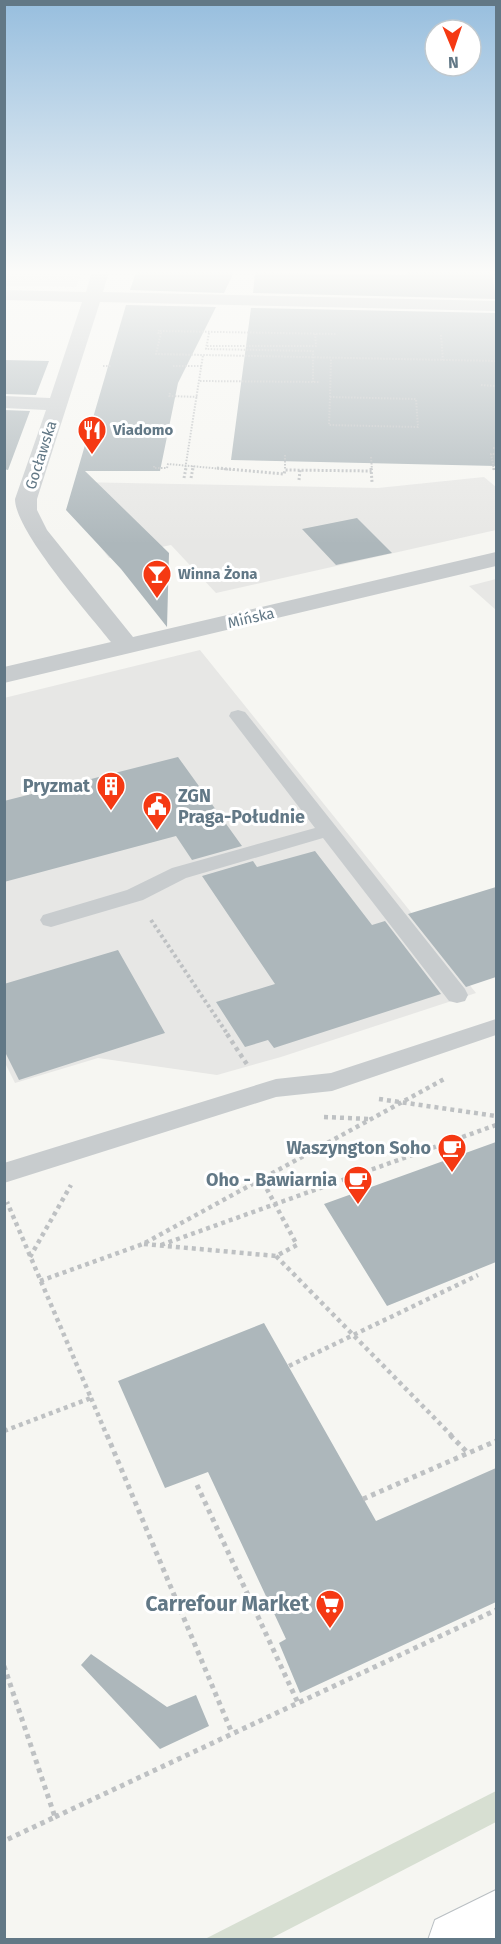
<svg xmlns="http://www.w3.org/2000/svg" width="501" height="1944" viewBox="0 0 501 1944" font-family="'Fira Sans',sans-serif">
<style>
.built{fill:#e7e7e5}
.green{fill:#d7dfd2}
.building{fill:#adb7bb}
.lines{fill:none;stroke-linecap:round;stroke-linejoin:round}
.secondary-casing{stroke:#b9bfc3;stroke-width:2}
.path-far4{stroke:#bec1c3;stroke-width:2;stroke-dasharray:1.5 1.5;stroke-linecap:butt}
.path-far3{stroke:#bec1c3;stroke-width:3;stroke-dasharray:2 2;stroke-linecap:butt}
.path-far2{stroke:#bec1c3;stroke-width:4;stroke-dasharray:3 3;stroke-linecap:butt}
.path-far1{stroke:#bec1c3;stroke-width:4.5;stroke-dasharray:4 4;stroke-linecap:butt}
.path{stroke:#bec1c3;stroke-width:5;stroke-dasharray:4.5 4.5;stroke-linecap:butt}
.lane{fill:#c8ccce;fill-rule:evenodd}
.street{fill:#c8ccce;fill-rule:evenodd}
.secondary{fill:#fff;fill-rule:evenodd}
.labels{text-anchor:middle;stroke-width:6;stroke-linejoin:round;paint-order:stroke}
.far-poi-label{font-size:15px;font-weight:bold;fill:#627886;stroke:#fff;text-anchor:start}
.far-street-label{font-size:15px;fill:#627886;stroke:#fff}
.poi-label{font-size:18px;font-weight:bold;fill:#627886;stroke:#fff;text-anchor:end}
.near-poi-label{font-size:21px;font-weight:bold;fill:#627886;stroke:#fff;text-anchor:end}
</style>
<rect width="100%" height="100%" fill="#f6f6f2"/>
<path class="built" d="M 5,272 L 82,272 L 76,287 L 5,286 Z
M 484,477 L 496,487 L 496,530 L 216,593 L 171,545 L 109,558 L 99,545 L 75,482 L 378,488 Z
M 496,579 L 496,610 L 469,586 Z
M 200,650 L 476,993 L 281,1057 L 217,1075 L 98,1058 L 15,1083 L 4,1061 L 4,698 Z"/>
<path class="green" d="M 496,1791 L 496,1822 L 270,1939 L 205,1939 Z"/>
<path class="building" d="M 136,272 L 234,272 L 224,293 L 130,290 Z
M 255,272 L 407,275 L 407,272 L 492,272 L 496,299 L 253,293 Z
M 126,305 L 216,307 L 178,383 L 160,471 L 85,471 L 169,553 L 167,627 L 121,569 L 66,510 Z
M 251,308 L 496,313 L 496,466 L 231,460 Z
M 4,360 L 49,361 L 36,395 L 4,394 Z
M 4,410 L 30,411 L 8,470 L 4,469 Z
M 357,518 L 392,553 L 336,565 L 302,529 Z
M 178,757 L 242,846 L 192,860 L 176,836 L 4,882 L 4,801 Z
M 315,851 L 372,925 L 385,921 L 441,994 L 274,1048 L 268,1040 L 245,1047 L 216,1002 L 275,984 L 202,876 L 253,861 L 257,867 Z
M 496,887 L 496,977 L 466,987 L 408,914 Z
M 118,950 L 165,1033 L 19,1080 L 4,1050 L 4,984 Z
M 496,1142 L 496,1262 L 387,1306 L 324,1204 Z
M 264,1323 L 376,1521 L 496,1468 L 496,1602 L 300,1693 L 279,1643 L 286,1639 L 208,1472 L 165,1488 L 118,1381 Z
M 91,1654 L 167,1707 L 196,1695 L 209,1726 L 160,1749 L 81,1665 Z"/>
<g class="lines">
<g class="secondary-casing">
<path id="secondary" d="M 496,1890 L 496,1940 L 428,1940 L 435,1920 Z"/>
</g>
<path class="path-far4" d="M 159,330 L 158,333 L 161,333 L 156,354 L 496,361
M 160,331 L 336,334
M 209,333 L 206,349 L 313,351 L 313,382
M 441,335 L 443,360
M 207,346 L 316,346 L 315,334
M 103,366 L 112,366
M 173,366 L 202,366
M 200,381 L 319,382
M 481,385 L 496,386
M 170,393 L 169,396 L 198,397
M 330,397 L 416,399 L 418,427 L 329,425 Z
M 330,397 L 331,358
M 493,448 L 496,448
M 285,455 L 285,470
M 371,457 L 372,470
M 154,466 L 154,468 L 167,468 L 168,464 L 234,470
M 185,470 L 203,355
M 192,470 L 193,465
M 494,470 L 491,454 L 496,454"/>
<path class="path-far3" d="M 217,468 L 284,474 L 285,470 L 372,471
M 371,468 L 372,482
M 494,468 L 494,471
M 184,478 L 186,468
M 191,478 L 193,468
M 299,480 L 300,470"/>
<path class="path-far2" d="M 151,920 L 228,1035"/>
<path class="path-far1" d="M 227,1034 L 248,1066
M 379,1099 L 496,1116
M 324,1117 L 370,1119
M 144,1244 L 276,1256 L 297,1245 L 262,1180
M 161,1245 L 496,1125
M 276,1256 L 452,1436
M 30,1257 L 71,1185
M 40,1281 L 143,1244 L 446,1078
M 289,1366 L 478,1275
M 91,1398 L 107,1436
M 4,1431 L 91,1398 L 7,1202"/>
<path class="path" d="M 107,1435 L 232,1733
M 450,1435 L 468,1453
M 197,1485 L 298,1703
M 363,1499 L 496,1441
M 4,1666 L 55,1817 L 4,1841
M 55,1817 L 496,1610"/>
<path class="lane" d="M 238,710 L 245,712 L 465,989 L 468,995 L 465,1001 L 457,1003 L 449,1001 L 323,838 L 186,878 L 143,900 L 51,927 L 43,925 L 40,920 L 43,915 L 127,890 L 172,868 L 315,828 L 229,716 L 231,712 Z
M 496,1019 L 496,1035 L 332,1091 L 276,1097 L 4,1183 L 4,1163 L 276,1079 L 331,1073 Z"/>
<path class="street" d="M 92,272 L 109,272 L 103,292 L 496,301 L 496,311 L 100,302 L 37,499 L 37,510 L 47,530 L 133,637 L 496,552 L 496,566 L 4,683 L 4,667 L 111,642 C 88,613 15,531 15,499 L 46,410 L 4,408 L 4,396 L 50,398 L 82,302 L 4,300 L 4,290 L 86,292 Z"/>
<use href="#secondary" class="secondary"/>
</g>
<linearGradient id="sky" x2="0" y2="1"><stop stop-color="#97bede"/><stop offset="0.5" stop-color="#fbfbf9"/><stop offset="1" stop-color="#fbfbf9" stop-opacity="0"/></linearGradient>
<rect width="501" height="544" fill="url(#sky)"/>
<defs>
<g id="restaurant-pin" transform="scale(1.5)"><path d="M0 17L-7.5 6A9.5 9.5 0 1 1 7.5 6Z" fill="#f53913" stroke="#fff"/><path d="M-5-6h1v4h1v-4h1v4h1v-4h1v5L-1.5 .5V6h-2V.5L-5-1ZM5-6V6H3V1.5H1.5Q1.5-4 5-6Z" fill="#fff"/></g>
<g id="bar-pin" transform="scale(1.5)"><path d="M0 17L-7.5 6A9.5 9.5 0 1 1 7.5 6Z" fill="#f53913" stroke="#fff"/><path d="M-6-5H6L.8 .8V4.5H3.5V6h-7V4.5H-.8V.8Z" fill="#fff"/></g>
<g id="building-pin" transform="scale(1.5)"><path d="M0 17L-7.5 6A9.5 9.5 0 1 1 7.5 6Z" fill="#f53913" stroke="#fff"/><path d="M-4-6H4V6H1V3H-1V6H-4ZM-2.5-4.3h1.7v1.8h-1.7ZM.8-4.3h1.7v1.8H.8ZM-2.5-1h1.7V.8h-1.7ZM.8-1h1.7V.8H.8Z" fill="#fff"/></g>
<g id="civic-pin" transform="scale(1.5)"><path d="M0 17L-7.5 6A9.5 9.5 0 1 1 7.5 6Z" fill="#f53913" stroke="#fff"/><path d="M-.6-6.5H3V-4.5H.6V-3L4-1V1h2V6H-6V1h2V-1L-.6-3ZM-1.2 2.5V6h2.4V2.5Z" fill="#fff"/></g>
<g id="cafe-pin" transform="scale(1.5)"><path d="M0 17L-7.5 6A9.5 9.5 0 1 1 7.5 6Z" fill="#f53913" stroke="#fff"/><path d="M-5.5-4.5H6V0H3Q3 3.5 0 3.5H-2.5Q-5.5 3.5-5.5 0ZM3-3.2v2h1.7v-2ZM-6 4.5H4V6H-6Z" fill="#fff"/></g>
<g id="supermarket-pin" transform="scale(1.5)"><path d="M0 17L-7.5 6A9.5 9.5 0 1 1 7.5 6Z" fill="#f53913" stroke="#fff"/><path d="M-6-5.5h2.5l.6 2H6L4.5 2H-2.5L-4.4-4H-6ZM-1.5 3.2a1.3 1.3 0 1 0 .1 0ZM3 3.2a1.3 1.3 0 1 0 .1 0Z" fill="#fff"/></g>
</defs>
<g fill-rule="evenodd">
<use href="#restaurant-pin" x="92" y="430"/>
<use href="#bar-pin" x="157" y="574"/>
<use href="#building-pin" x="111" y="786"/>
<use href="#civic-pin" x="157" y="806"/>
<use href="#cafe-pin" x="452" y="1148"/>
<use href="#cafe-pin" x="358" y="1180"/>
<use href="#supermarket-pin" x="330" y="1604"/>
</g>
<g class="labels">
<g class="far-poi-label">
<text x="113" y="435">Viadomo</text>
<text x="178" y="579">Winna Żona</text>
</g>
<g class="far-street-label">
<text transform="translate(41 455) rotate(-72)" y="5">Gocławska</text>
<text transform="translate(251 618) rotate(-13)" y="5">Mińska</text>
</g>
<g class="poi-label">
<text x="90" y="792">Pryzmat</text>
<text x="178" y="802" text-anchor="start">ZGN<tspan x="178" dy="21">Praga-Południe</tspan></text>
<text x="431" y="1154">Waszyngton Soho</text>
<text x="337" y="1186">Oho - Bawiarnia</text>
</g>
<g class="near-poi-label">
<text x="309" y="1611">Carrefour Market</text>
</g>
</g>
<rect width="501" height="1944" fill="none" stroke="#627886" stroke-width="12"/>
<g transform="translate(453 48) rotate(178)"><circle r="28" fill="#ffffff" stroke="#c0c9cf" stroke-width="1.5"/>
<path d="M0-4.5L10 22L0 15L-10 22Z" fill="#f53913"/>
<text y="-9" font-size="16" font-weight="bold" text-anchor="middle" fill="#627886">N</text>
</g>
</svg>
